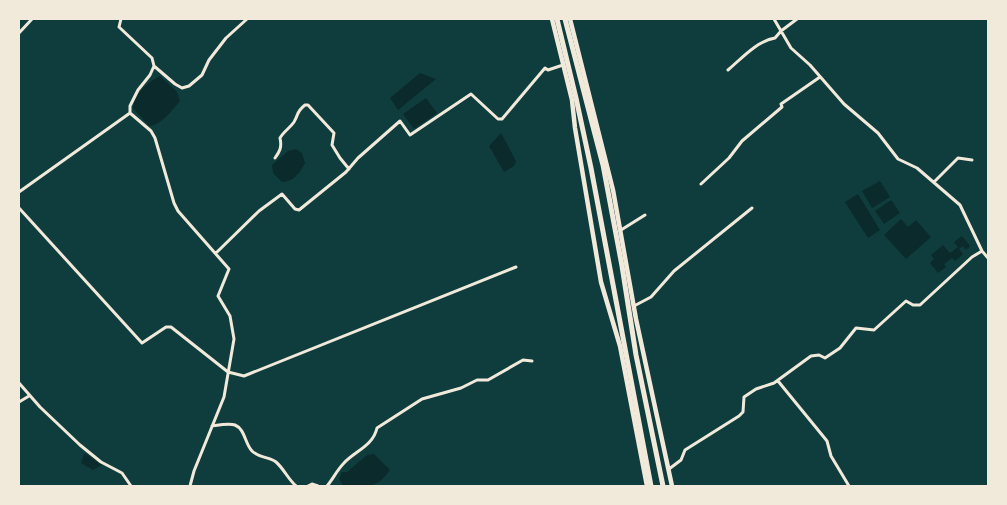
<svg xmlns="http://www.w3.org/2000/svg" width="1007" height="505" viewBox="0 0 1007 505" font-family="Cabin,sans-serif">
<style>
.water{fill:#0a2a2b}
.lines{fill:none;stroke-linecap:round;stroke-linejoin:round}
.minor{stroke:#f1e9da;stroke-width:3}
.secondary{stroke:#f1e9da;stroke-width:4.5}
.trunk{stroke:#f1e9da;stroke-width:5}
</style>
<rect width="100%" height="100%" fill="#0f3d3e"/>
<path class="water" d="M 420,73 L 436,79 L 398,110 L 390,98 Z
M 160,76 L 177,92 L 180,101 C 171,111 162,125 149,126 L 133,108 C 135,93 147,83 160,76 Z
M 426,98 L 437,113 L 414,129 L 403,114 Z
M 501,133 L 516,161 L 514,166 L 504,172 L 489,146 Z
M 296,149 L 302,153 L 305,163 C 300,173 293,182 282,182 L 273,173 L 272,165 L 288,151 Z
M 880,181 L 890,197 L 872,208 L 862,191 Z
M 858,194 L 880,230 L 868,238 L 845,202 Z
M 891,200 L 900,213 L 884,224 L 875,211 Z
M 901,219 L 908,227 L 916,220 L 931,237 L 906,259 L 884,235 Z
M 962,236 L 970,246 L 966,250 L 963,246 L 959,249 L 963,254 L 955,261 L 952,258 L 944,264 L 946,267 L 938,273 L 930,263 L 934,259 L 931,255 L 943,245 L 950,253 L 958,247 L 954,242 Z
M 84,454 L 86,454 L 102,465 L 93,470 L 81,463 Z
M 374,454 L 390,470 C 377,490 365,486 343,486 L 339,478 L 342,472 L 347,472 L 367,455 Z"/>
<g class="lines">
<path class="minor" d="M 121,19 L 119,27 L 152,58 L 154,66 L 150,75 L 138,90 L 130,106 L 130,113 L 151,131 L 155,138 L 174,203 L 178,211 L 229,269 L 218,296 L 230,316 L 234,339 L 224,397 L 194,471 L 190,486
M 774,19 L 791,48 L 810,65 L 844,104 L 878,133 L 898,159 L 917,168 L 960,205 L 982,251 L 988,258
M 19,33 L 32,19
M 154,66 L 175,84 L 182,88 L 189,86 L 202,75 L 209,60 L 226,38 L 247,19
M 728,70 C 742,58 757,41 775,38 L 781,31 L 797,19
M 275,158 C 280,151 282,147 280,138 C 284,131 290,128 294,122 C 299,114 296,112 305,105 L 308,105 L 334,133 L 332,145 L 340,158 L 349,169
M 934,182 L 958,158 L 972,160
M 701,184 L 729,158 L 742,141 L 782,107 L 781,104 L 820,77
M 19,192 L 130,113
M 19,208 L 142,343 L 166,327 L 171,327 L 228,372 L 244,376 L 516,267
M 621,230 L 645,215
M 216,253 L 259,211 L 282,194 L 295,209 L 299,210 L 346,172 L 358,158 L 400,121 L 410,135 L 471,94 L 498,119 L 502,119 L 545,68 L 548,70 L 563,65
M 634,306 L 651,297 L 674,271 L 752,208
M 778,381 L 827,441 L 831,456 L 849,486
M 19,383 L 40,407 L 80,445 L 101,462 L 122,473 L 131,486
M 19,402 L 29,396
M 212,426 C 219,425 229,423 235,425 C 245,429 245,444 252,451 C 259,458 270,457 276,462 C 284,469 288,479 296,486
M 669,469 L 681,460 L 685,450 L 739,416 L 743,412 L 744,397 L 756,389 L 774,383 L 811,356 L 819,355 L 825,358 L 840,348 L 856,328 L 874,330 L 906,301 L 913,305 L 920,305 L 972,257 L 982,251
M 308,486 L 312,484 L 318,486
M 327,486 C 333,479 337,470 344,463 C 355,451 373,446 377,428 L 422,399 L 461,388 L 477,380 L 488,380 L 523,360 L 532,361"/>
<path class="secondary" d="M 552,19 L 572,100 L 575,128 L 601,282 L 620,346 L 647,486
M 570,19 L 613,190 L 636,319 L 672,486"/>
<path class="trunk" d="M 557,19 L 576,98 L 591,168 L 651,486
M 565,19 L 603,165 L 622,266 L 636,355 L 663,486"/>
</g>
<rect width="1007" height="505" fill="none" stroke="#f1e9da" stroke-width="40"/>
</svg>
